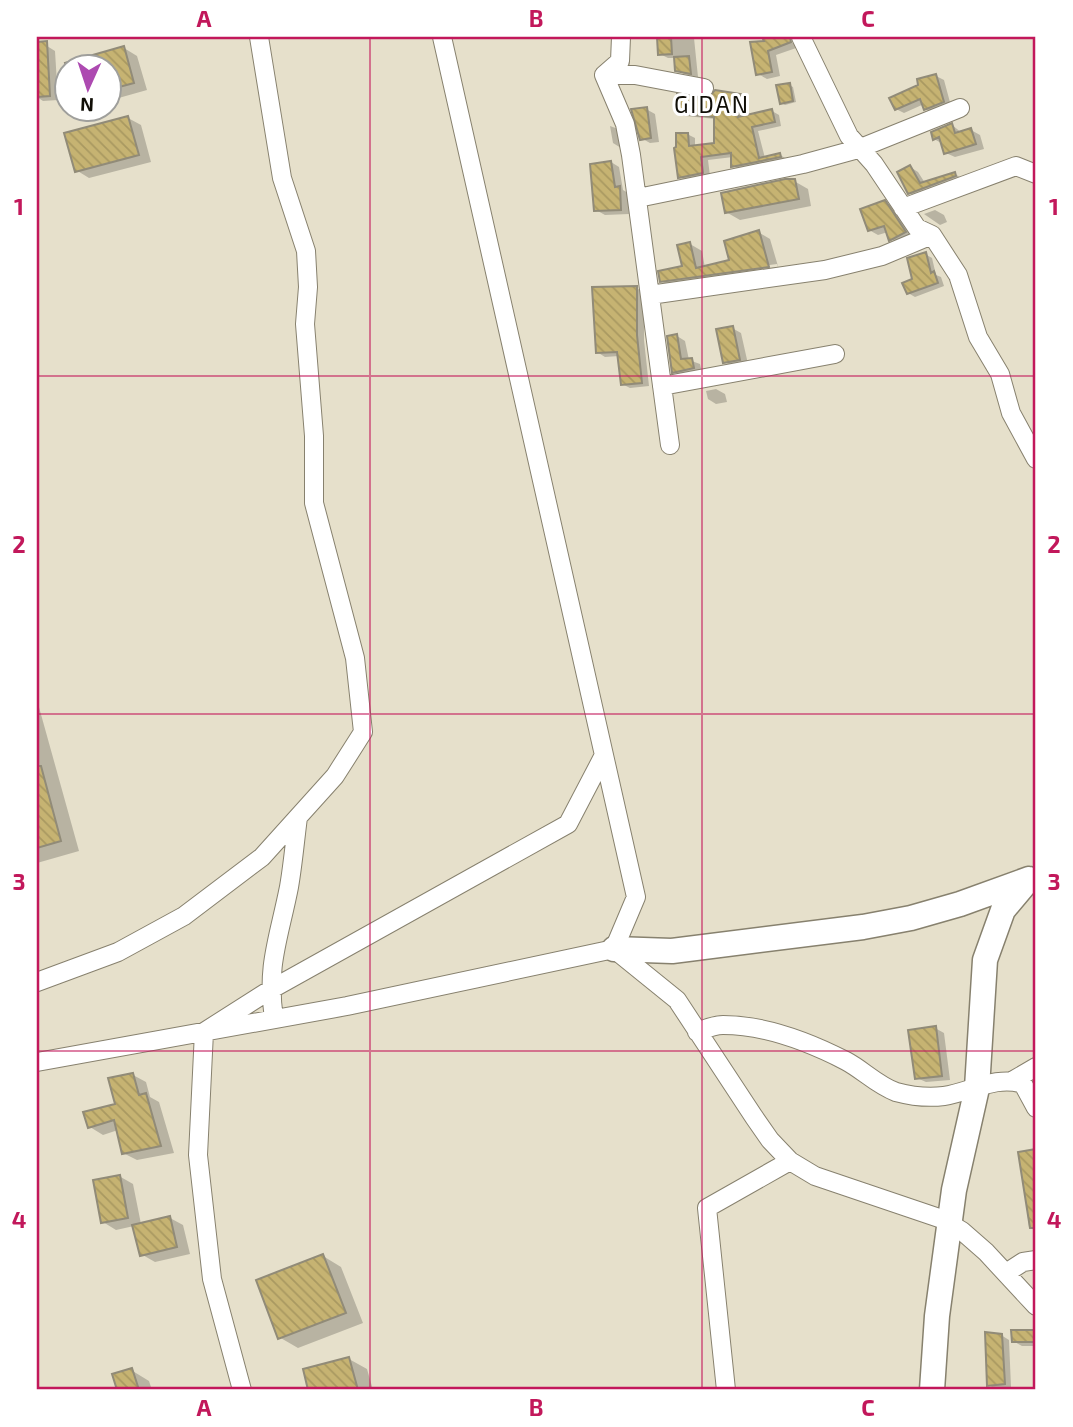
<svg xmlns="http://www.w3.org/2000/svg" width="1073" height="1427" viewBox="0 0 1073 1427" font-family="'Exo 2',sans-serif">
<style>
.shadow{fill:#0003;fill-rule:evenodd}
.building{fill:url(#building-back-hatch);stroke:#918b78;stroke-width:2}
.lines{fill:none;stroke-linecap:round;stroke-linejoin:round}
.street-casing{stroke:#87816e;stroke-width:20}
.secondary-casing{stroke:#87816e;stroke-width:27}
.street{stroke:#fff;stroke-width:18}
.secondary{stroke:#fff;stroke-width:24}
.grid{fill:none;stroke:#c2185b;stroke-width:2;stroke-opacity:0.55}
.labels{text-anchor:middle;stroke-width:6;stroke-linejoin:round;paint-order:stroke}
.quarter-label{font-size:23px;letter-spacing:2px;fill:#100e07;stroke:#fff}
.neatline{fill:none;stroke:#c2185b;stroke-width:2.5}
.grid-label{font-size:23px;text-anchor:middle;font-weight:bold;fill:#c2185b}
</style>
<defs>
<pattern id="building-back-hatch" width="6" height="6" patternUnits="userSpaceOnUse" patternTransform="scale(1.75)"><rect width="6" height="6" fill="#c6b372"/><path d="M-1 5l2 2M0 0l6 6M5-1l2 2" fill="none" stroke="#a99961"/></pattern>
</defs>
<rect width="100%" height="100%" fill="#e6e0cb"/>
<path class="shadow" d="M 659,37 L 701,37 L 694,38 L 698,77 L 684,74 L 677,70 L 675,58 L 668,58 L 660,54 Z
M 764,37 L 785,37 L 786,40 L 798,45 L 799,47 L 776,55 L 780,76 L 767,79 L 758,74 L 766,42 Z
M 47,46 L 55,51 L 58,100 L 43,101 L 37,97 L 37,47 Z
M 124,48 L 137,56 L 147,90 L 108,101 L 108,66 L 72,66 L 71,63 Z
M 936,76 L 944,80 L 951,106 L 933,113 L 925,109 L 924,104 L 904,113 L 896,109 Z
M 789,85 L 793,87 L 796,102 L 785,105 L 781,103 Z
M 741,96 L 748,100 L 745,117 L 772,111 L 779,115 L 781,126 L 758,131 L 765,158 L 780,155 L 787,159 L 740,170 L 733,166 L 733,157 L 708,160 L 710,176 L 687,181 L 679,177 L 687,134 L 695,138 L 695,147 L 716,145 L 716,119 L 685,116 L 678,112 L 703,101 Z
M 646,109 L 655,114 L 659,142 L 650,143 L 641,138 Z
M 128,118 L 141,125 L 151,162 L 89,178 L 76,170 Z
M 952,125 L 962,133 L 971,130 L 980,135 L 984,149 L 955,157 L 946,153 L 943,144 L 934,139 Z
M 610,126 L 621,130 L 621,148 L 613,143 Z
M 611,162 L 619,167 L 623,190 L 628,193 L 629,214 L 605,215 L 596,210 Z
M 910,167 L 918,172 L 925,183 L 955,174 L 963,179 L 918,198 L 909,193 Z
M 794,181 L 808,189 L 811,206 L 740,220 L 726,212 Z
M 885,202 L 893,207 L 913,237 L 899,244 L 891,239 L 888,232 L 878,235 L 869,230 Z
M 935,210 L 944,215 L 947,222 L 940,225 L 924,214 Z
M 758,232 L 770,239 L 780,273 L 673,288 L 661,281 L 684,268 L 690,244 L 702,251 L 705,268 L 731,262 ZM 777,264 L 778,267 L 707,276 L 715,272 Z
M 925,254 L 932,258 L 936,275 L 941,277 L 944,286 L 915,297 L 908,293 Z
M 636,288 L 644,292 L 644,340 L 649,386 L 630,388 L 622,384 L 619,356 L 605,357 L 597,352 Z
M 732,328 L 741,333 L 748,364 L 733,367 L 725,362 Z
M 677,336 L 685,341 L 689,360 L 700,364 L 702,373 L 682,376 L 673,372 Z
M 716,389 L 725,394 L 727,402 L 716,404 L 708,399 L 706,391 Z
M 37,700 L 79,851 L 37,863 Z
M 935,1028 L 944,1033 L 950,1080 L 926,1082 L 917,1078 Z
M 133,1075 L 146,1082 L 150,1097 L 159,1102 L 174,1153 L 137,1160 L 123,1153 L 118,1130 L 103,1135 L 90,1127 L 117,1105 Z
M 1036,1151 L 1036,1231 L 1029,1227 L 1020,1153 Z
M 119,1176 L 133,1184 L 141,1224 L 170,1218 L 183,1225 L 190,1254 L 155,1262 L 141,1254 L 134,1226 L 116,1230 L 103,1222 Z
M 323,1256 L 341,1267 L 363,1323 L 298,1348 L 279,1337 Z
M 1013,1332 L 1036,1332 L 1036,1346 L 1022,1346 L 1013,1341 Z
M 1001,1335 L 1009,1340 L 1011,1387 L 995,1389 L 989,1385 Z
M 349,1359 L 367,1369 L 373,1390 L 310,1390 L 305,1371 Z
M 131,1370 L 149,1381 L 152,1390 L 119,1390 L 114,1375 Z"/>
<path class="building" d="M 657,37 L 671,37 L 672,54 L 658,55 Z
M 762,37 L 790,37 L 791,42 L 768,51 L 772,72 L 756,75 L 750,42 L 764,41 Z
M 47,41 L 50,96 L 37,97 L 37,42 Z
M 124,46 L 134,83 L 108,90 L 108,66 L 66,66 L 65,63 Z
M 689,56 L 691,74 L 675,71 L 674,57 Z
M 936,74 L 944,102 L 924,110 L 920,99 L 895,110 L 889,98 L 918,85 L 917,79 Z
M 790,83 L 793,101 L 780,104 L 776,85 Z
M 715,90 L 741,94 L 738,117 L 772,109 L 775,122 L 752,127 L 759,158 L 780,153 L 781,157 L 731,167 L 731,153 L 701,157 L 703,173 L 678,178 L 674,148 L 676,147 L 676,133 L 688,133 L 689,146 L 714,143 L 714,117 L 676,113 L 677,94 L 707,99 Z
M 647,107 L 651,138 L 640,140 L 631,109 Z
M 128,116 L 139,155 L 75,172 L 64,133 Z
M 952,123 L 955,133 L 971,128 L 976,144 L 944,154 L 939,137 L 933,140 L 931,132 Z
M 611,161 L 615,187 L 620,186 L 621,210 L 594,211 L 590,164 Z
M 910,165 L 920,183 L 955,172 L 956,176 L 908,194 L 897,172 Z
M 785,179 L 795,179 L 799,199 L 725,213 L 721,193 Z
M 885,200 L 906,232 L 889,241 L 884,226 L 868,231 L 860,209 Z
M 759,230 L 769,267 L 660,282 L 658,271 L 682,266 L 677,245 L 690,242 L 696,268 L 729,260 L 724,241 Z
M 926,252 L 931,273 L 934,271 L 938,283 L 907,294 L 902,283 L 912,279 L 907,258 Z
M 637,286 L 637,335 L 642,383 L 621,385 L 617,352 L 596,353 L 592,287 Z
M 733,326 L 740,360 L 723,363 L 716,329 Z
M 677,334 L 681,359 L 692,358 L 694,368 L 672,373 L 667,336 Z
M 37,766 L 41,766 L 61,841 L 37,848 Z
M 936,1026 L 942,1076 L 915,1079 L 908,1030 Z
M 133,1073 L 139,1095 L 146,1093 L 161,1146 L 122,1154 L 114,1120 L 88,1128 L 83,1112 L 115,1104 L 108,1078 Z
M 1036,1149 L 1036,1228 L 1030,1228 L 1018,1152 Z
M 120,1175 L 128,1218 L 101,1223 L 93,1180 Z
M 170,1216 L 177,1247 L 140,1256 L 132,1225 Z
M 323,1254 L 346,1313 L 278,1339 L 256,1280 Z
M 1011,1330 L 1036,1330 L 1036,1342 L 1012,1342 Z
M 985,1332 L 1002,1334 L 1005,1384 L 987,1386 Z
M 349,1357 L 358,1390 L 308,1390 L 303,1369 Z
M 132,1368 L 139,1390 L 117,1390 L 112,1374 Z"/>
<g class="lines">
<g class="street-casing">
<path id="street" d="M 801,37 L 849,136 L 874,164 L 917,228 L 932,235 L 958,275 L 978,337 L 1000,374 L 1011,413 L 1036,459
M 604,75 L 625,124 L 631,155 L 670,445
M 604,75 L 635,75 L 704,88
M 604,75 L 620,61 L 621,37
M 638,198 L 803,164 L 858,149 L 960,108
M 903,208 L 1016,166 L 1036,174
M 650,295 L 825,270 L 882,256 L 932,235
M 662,386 L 835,354
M 614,949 L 677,1000 L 754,1117 L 770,1140 L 790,1161 L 815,1176 L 942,1219 L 962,1231 L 986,1252 L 1036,1306
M 37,982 L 118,952 L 184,916 L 262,857 L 335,776 L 363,732 L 355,658 L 314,503 L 314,436 L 305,324 L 308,287 L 306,251 L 282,178 L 259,37
M 274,1019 C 266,966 279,938 289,887 C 293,864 295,840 298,817
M 697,1032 C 705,1029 714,1025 723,1025 C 765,1025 809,1042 846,1061 C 863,1070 877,1085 896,1092 C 911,1096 929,1098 944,1096 C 970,1092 997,1075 1023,1084 L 1036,1108
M 37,1062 L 347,1006 L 614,949 L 636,897 L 442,37
M 1012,1081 L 1036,1067
M 1006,1273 L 1023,1262 L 1036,1260
M 242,1390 L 212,1279 L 198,1155 L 204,1032 L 270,990 L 568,824 L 604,755
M 726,1390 L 707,1208 L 790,1161"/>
</g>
<g class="secondary-casing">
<path id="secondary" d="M 614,949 L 672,951 L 863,927 L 911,918 L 960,904 L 1029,879
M 932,1390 L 937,1316 L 954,1190 L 977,1088 L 985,960 L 1003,910 L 1029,879"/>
</g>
<use href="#street" class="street"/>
<use href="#secondary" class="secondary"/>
</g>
<path class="grid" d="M 370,37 L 370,1390M 702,37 L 702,1390M 37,376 L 1036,376M 37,714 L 1036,714M 37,1051 L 1036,1051"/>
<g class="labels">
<g class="quarter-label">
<text x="712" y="113">GIDAN</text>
</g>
</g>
<rect width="1073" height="1427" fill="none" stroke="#ffffff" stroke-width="77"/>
<g transform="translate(88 88) rotate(183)"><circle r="33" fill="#ffffff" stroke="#9f9f9c" stroke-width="2"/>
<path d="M0-5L12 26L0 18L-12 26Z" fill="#ad4ab1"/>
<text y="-10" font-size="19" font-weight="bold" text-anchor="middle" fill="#100e07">N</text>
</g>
<rect x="38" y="38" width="996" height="1350" class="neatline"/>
<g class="grid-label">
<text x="204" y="27">A</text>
<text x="536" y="27">B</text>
<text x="868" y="27">C</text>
<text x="19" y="215">1</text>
<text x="1054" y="215">1</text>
<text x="19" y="553">2</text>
<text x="1054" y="553">2</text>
<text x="19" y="890">3</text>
<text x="1054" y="890">3</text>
<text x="19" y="1228">4</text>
<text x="1054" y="1228">4</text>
<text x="204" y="1416">A</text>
<text x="536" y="1416">B</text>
<text x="868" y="1416">C</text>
</g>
</svg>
